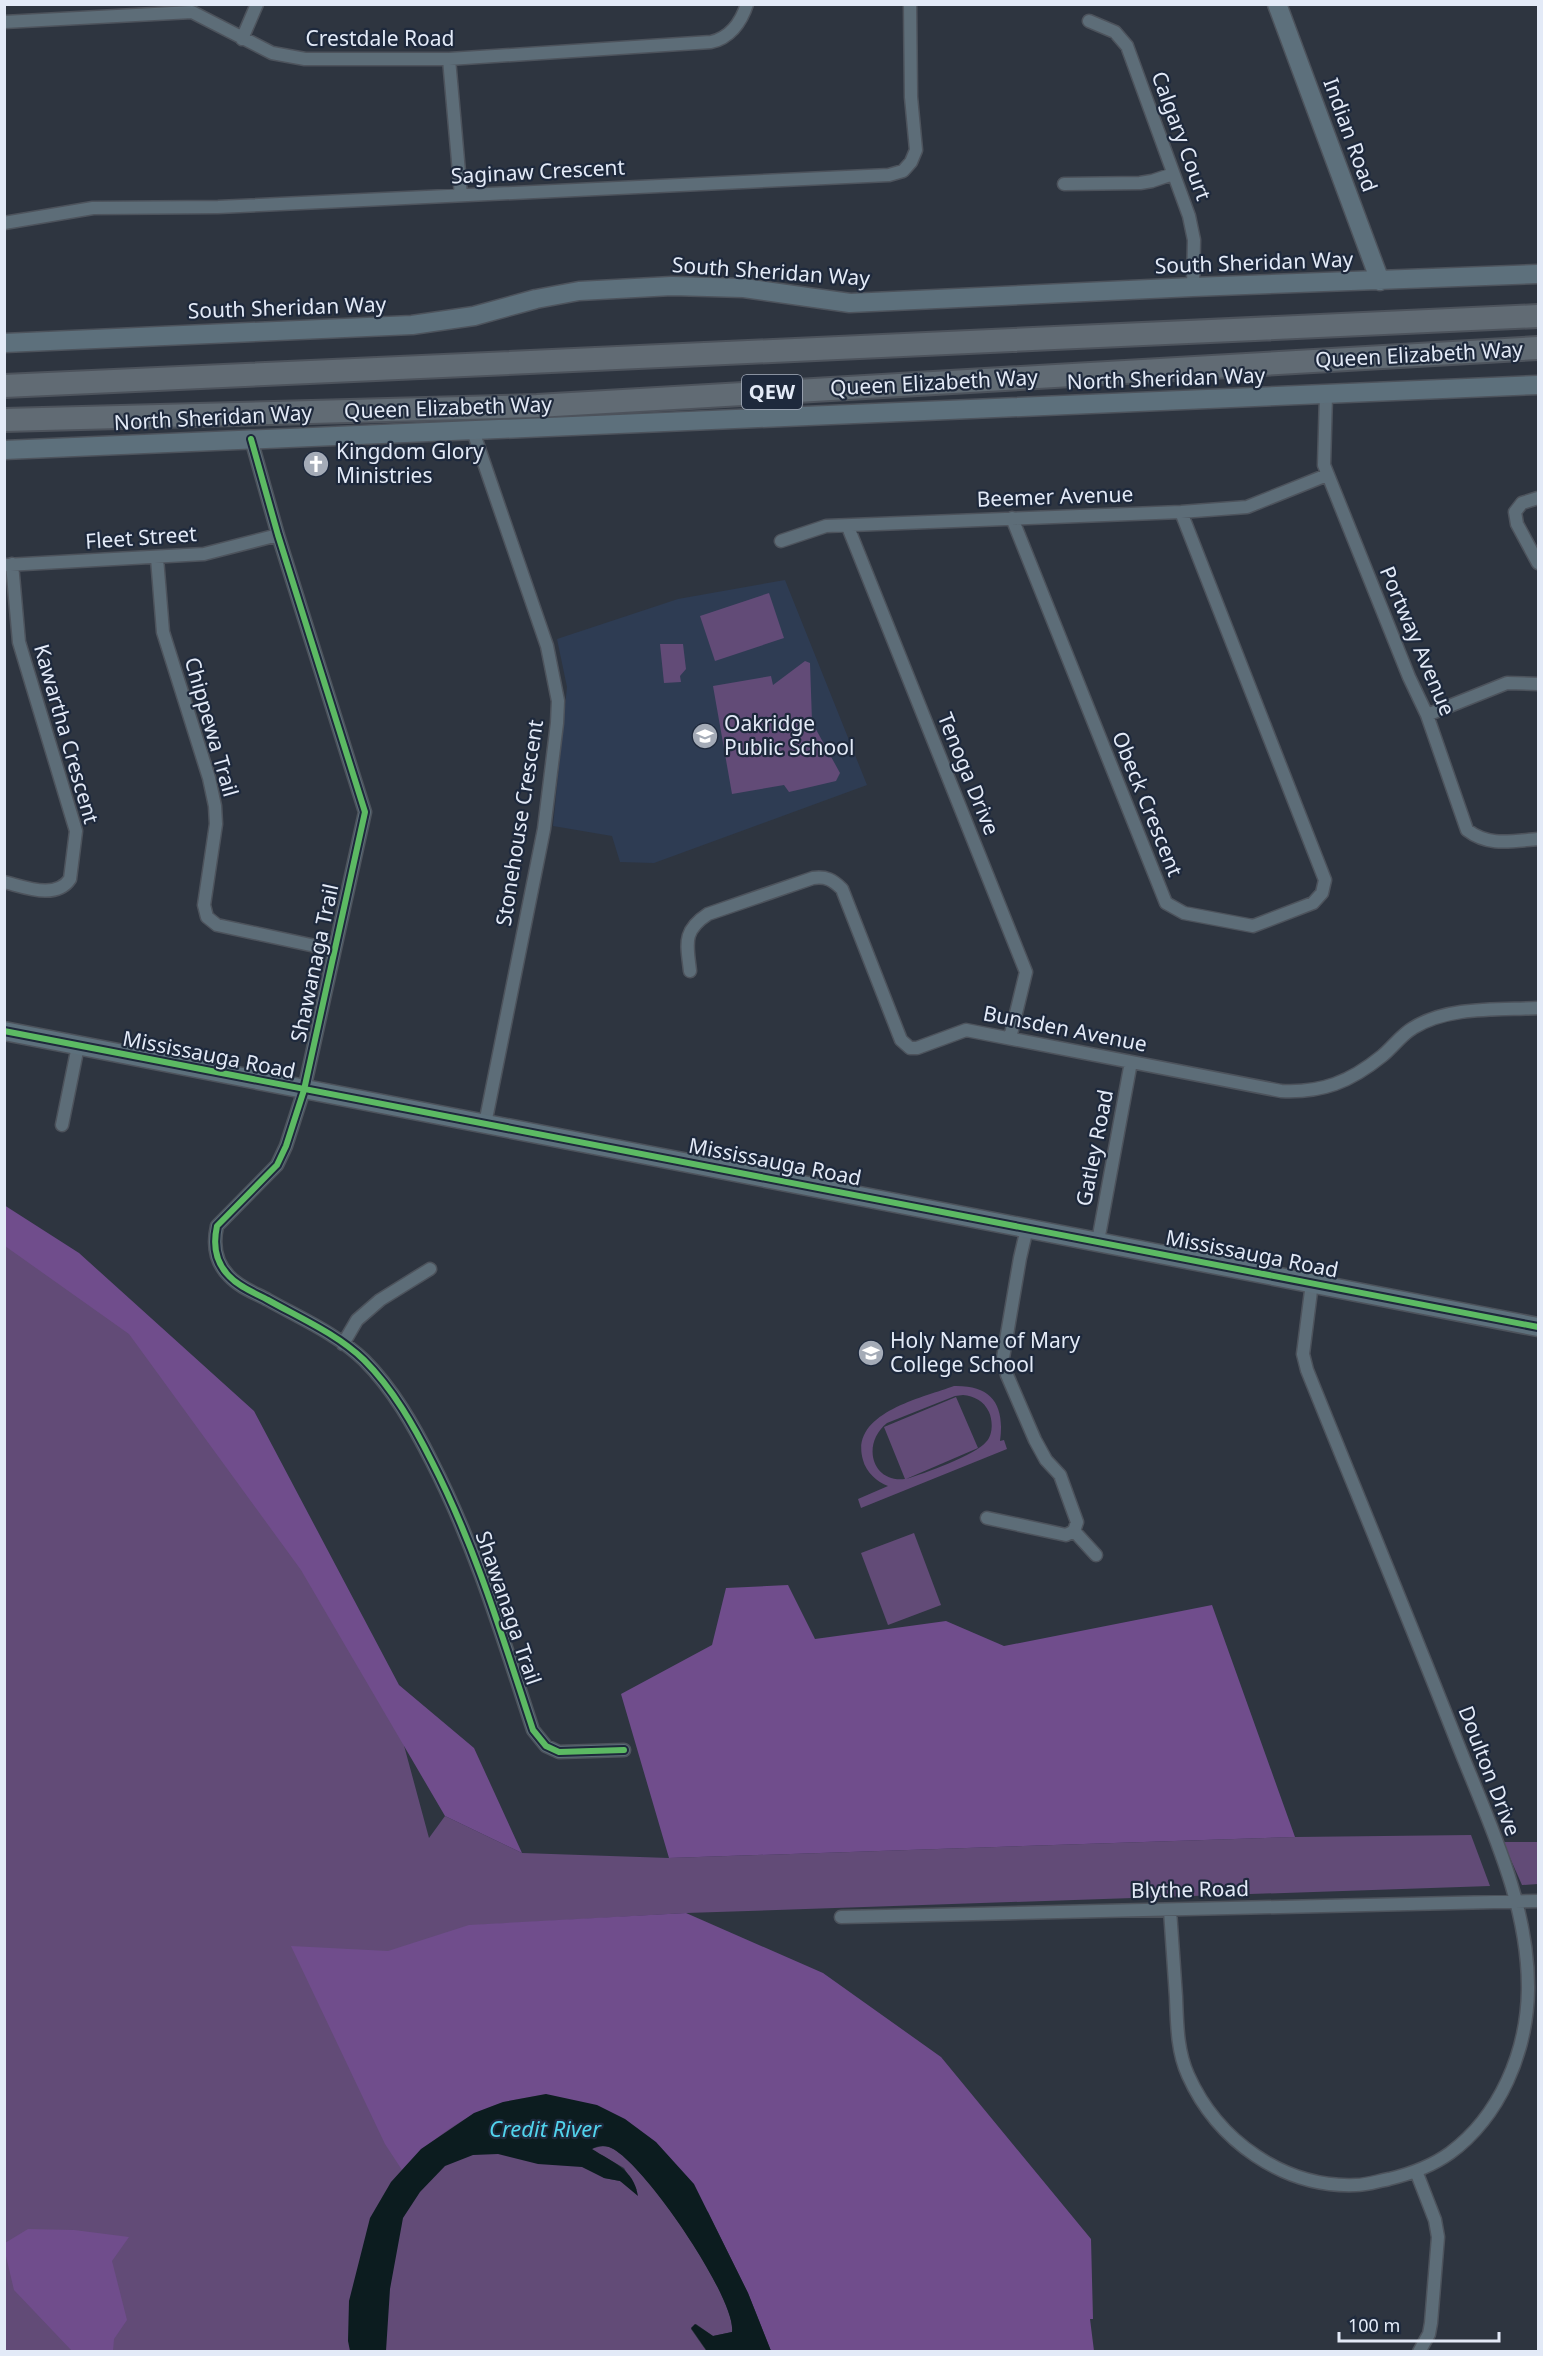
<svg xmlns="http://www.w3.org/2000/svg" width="1543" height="2356" viewBox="0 0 1543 2356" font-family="'Noto Sans',sans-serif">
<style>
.built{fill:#2e3c53}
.green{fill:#624b77;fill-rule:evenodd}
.forest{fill:#704d8c}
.water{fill:#0c1c1f}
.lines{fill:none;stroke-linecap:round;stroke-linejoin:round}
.street-casing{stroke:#4d535c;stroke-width:15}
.secondary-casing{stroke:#4d535c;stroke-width:21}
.highway-casing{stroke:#4d535c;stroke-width:26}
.street{stroke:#5d6d78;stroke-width:12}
.secondary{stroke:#5d707c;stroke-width:18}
.highway{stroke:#616b74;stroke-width:22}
.cycleway-casing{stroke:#1e293c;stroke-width:10}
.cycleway{stroke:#5cba63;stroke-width:6}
.labels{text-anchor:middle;stroke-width:4.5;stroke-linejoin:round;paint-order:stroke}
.shield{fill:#1e293c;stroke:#a8b0bf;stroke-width:1.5}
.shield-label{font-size:20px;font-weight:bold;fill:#e3eaf7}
.street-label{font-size:21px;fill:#e3eaf7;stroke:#1e293c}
.poi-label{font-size:21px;fill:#e3eaf7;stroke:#1e293c;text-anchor:start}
.water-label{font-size:22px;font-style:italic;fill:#51d4ed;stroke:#1e293c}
</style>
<rect width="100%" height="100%" fill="#2e3540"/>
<path class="built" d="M 785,580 L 867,785 L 654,863 L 620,862 L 612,836 L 553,826 L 567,687 L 557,639 L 678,599 Z"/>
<path class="green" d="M 769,593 L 784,638 L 715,661 L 700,616 Z
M 660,644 L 683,644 L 686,669 L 680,676 L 681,682 L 664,683 Z
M 805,661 L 810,663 L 812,721 L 803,726 L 813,724 L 840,773 L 836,781 L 789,792 L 784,785 L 732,794 L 713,686 L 771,676 L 773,685 Z
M 5,1238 L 153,1332 L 392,1701 L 429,1838 L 445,1816 L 522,1853 L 669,1858 L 1295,1837 L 1471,1835 L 1490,1886 L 686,1913 L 481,1925 L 578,2155 L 604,2178 L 620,2181 L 637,2190 L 624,2168 L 591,2149 C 597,2147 603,2145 609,2147 C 641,2157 737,2299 732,2332 L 713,2336 L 696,2324 L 691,2329 L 707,2352 L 5,2351 Z
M 954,1386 C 992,1385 1005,1405 1000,1441 L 1004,1440 L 1007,1449 L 861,1508 L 858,1499 L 888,1486 C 877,1482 866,1472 863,1460 C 849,1413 922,1398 954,1386 ZM 963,1395 C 974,1396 984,1401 989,1412 C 993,1421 993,1435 986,1442 C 976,1455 923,1474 906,1479 L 978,1448 L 956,1397 L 884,1427 L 905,1479 C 872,1483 861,1444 887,1423 L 955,1396 Z
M 914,1533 L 941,1605 L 888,1625 L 861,1553 Z
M 1503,1842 L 1538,1842 L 1538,1884 L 1522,1885 Z"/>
<path class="forest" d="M 4,1205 L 79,1253 L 254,1411 L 399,1685 L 474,1748 L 522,1853 L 445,1816 L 301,1570 L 129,1334 L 5,1246 Z
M 788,1585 L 815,1639 L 946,1621 L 1004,1646 L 1212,1605 L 1295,1837 L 669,1858 L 621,1694 L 712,1645 L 726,1588 Z
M 686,1913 L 823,1973 L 941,2057 L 1091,2239 L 1093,2319 L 1090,2319 L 1094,2351 L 771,2351 L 748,2293 L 708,2212 L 546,2094 C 531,2097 515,2099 501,2103 C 462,2116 429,2141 402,2170 L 385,2144 L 291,1946 L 388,1951 L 469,1925 Z
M 28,2229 L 74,2230 L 129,2237 L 112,2261 L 127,2320 L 114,2339 L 113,2351 L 72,2351 L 14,2290 L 5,2252 L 5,2243 Z"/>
<path class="water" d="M 546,2094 L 597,2105 L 625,2119 L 656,2142 L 694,2184 L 748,2293 L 771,2351 L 707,2351 L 691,2328 L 695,2324 L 713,2336 L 732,2332 C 737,2299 641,2158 609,2147 C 603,2145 597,2146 592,2149 C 612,2162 634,2169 638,2196 L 620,2181 L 604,2178 L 582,2167 L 538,2164 L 498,2154 L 473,2155 L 445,2166 L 420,2192 L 403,2218 L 390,2289 L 386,2351 L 350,2351 L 348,2341 L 349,2301 L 370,2218 L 391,2182 L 421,2149 L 474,2113 L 503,2102 Z"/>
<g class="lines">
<g class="street-casing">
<path id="street" d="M 1089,21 L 1115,32 L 1127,46 L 1189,216 L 1194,240 L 1193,287
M 4,22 L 192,12 L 272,53 L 305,59 L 449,59 L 711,42 C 729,38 741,23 747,4
M 242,39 L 257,4
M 449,59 L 461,195
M 1064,184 L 1140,183 L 1152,181 L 1173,174
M 4,223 L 93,208 L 218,207 L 889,175 L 903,171 L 911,162 L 916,150 L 911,97 L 910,4
M 1326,395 L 1324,465 L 1409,677 L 1427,715 L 1467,830 C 1489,847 1512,841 1538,839
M 473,431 L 547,646 L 558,701 L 557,723 L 544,829 L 485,1124
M 251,439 L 278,535 L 365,812 L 304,1090 L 286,1146 L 277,1165 L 217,1226 C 213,1244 215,1262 229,1276 C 239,1287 255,1293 268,1300 C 300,1318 337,1334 364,1360 C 393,1389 414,1426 432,1462 C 476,1548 503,1639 533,1730 L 546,1746 L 559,1752 L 624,1750
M 1538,498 L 1522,503 L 1515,512 L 1517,524 L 1538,563
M 1012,518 L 1166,903 L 1184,913 L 1253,926 L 1313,903 L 1322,893 L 1325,880 L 1181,512
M 848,527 L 1026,972 L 1010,1038
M 781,541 L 826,526 L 1181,512 L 1247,507 L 1327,475
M 157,558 L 163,632 L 209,778 L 215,806 L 216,824 L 204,905 L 207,917 L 217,925 L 334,950
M 6,565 L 204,554 L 278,535
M 1427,715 L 1507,683 L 1538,684
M 4,882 C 25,887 56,900 70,879 L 76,831 L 19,642 L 12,564
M 690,971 C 687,944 682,931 708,914 L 813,878 C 826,876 833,880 842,889 L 901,1040 L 910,1048 L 917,1048 L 966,1030 L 1281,1091 C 1322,1093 1350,1082 1382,1056 C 1393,1047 1401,1035 1413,1028 C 1448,1006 1498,1010 1538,1008
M 62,1125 L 78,1046
M 1098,1241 L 1131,1062
M 343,1344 L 357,1320 L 380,1300 L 430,1269
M 987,1518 L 1066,1535 L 1074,1531 L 1077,1522 L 1060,1475 L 1046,1460 L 1035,1440 L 1007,1375 L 1003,1358 L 1020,1258 L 1027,1228
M 1074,1531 L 1096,1555
M 1170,1910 C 1172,1939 1174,1968 1176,1997 C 1177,2023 1177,2051 1188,2075 C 1217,2140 1283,2188 1356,2185 C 1367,2185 1378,2181 1389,2179 C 1410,2174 1432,2166 1450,2153 C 1500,2116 1527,2052 1528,1990 C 1529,1903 1488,1821 1457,1742 C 1408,1617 1357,1494 1307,1370 L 1303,1354 L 1312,1283
M 841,1917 L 1538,1901
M 1416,2171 L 1435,2220 L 1438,2237 L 1431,2323 L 1429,2334 L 1419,2352"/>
</g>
<g class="secondary-casing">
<path id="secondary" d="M 1277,4 L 1380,281
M 4,343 L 412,325 L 474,316 L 536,299 L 579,291 L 672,286 L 744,288 L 850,303 L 1193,287 L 1538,274
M 4,450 L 1538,385
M 4,1031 L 1538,1327"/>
</g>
<g class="highway-casing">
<path id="highway" d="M 4,386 L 1538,316
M 4,420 L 537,406 L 1538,348"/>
</g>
<use href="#street" class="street"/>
<use href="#secondary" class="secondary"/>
<use href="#highway" class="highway"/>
<g class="cycleway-casing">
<path id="cycleway" d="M 251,439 L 278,535 L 365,812 L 304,1090 L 286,1146 L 277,1165 L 217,1226 C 213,1244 215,1262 229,1276 C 239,1287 255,1293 268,1300 C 300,1318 337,1334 364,1360 C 393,1389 414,1426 432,1462 C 476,1548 503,1639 533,1730 L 546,1746 L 559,1752 L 624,1750
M 4,1031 L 1538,1327"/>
</g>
<use href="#cycleway" class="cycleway"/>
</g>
<defs>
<g id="church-disc" transform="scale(1.35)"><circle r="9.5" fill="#a4abb7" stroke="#1e293c"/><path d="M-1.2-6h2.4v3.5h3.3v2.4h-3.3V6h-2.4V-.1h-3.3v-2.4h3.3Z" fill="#fff"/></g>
<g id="school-disc" transform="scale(1.35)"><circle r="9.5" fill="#a4abb7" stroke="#1e293c"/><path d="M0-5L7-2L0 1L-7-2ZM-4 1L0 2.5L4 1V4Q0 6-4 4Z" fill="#fff"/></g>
</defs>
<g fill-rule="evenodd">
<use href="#church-disc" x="316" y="464"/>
<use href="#school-disc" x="705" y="736"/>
<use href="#school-disc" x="871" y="1353"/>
</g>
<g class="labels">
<rect class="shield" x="742" y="375" width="60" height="34" rx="4.5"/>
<g class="shield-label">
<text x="772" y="399">QEW</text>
</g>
<g class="street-label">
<text x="380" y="46">Crestdale Road</text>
<text transform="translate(1350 135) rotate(70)" y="7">Indian Road</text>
<text transform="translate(1181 136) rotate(70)" y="7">Calgary Court</text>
<text transform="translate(538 172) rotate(-3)" y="7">Saginaw Crescent</text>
<text transform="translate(1254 263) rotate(-2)" y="7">South Sheridan Way</text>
<text transform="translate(771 272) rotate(4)" y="7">South Sheridan Way</text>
<text transform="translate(287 308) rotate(-2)" y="7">South Sheridan Way</text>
<text transform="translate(1419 355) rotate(-3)" y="7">Queen Elizabeth Way</text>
<text transform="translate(1166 379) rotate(-2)" y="7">North Sheridan Way</text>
<text transform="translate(934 383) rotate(-3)" y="7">Queen Elizabeth Way</text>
<text transform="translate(448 408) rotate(-2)" y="7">Queen Elizabeth Way</text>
<text transform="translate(213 418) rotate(-3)" y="7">North Sheridan Way</text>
<text transform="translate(1055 497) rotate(-2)" y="7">Beemer Avenue</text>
<text transform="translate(141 538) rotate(-4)" y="7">Fleet Street</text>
<text transform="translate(1417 641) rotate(67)" y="7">Portway Avenue</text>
<text transform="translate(211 727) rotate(74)" y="7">Chippewa Trail</text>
<text transform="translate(66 734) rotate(74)" y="7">Kawartha Crescent</text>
<text transform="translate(968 774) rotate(68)" y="7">Tenoga Drive</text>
<text transform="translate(1147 804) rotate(68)" y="7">Obeck Crescent</text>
<text transform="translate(520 823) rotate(-81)" y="7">Stonehouse Crescent</text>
<text transform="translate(315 963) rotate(-78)" y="7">Shawanaga Trail</text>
<text transform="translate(1065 1029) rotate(11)" y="7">Bunsden Avenue</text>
<text transform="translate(209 1055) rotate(11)" y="7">Mississauga Road</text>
<text transform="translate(1095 1148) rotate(-79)" y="7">Gatley Road</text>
<text transform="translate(775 1162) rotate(11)" y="7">Mississauga Road</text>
<text transform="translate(1252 1254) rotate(11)" y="7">Mississauga Road</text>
<text transform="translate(508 1608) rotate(71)" y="7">Shawanaga Trail</text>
<text transform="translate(1489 1771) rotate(69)" y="7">Doulton Drive</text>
<text transform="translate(1190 1890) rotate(-1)" y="7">Blythe Road</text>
</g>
<g class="poi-label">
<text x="336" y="459">Kingdom Glory<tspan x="336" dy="24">Ministries</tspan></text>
<text x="724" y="731">Oakridge<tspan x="724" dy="24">Public School</tspan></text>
<text x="890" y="1348">Holy Name of Mary<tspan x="890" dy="24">College School</tspan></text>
</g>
<g class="water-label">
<text x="545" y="2137">Credit River</text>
</g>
</g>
<rect width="1543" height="2356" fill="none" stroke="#e3eaf7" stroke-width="12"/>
<path d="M1339 2332v9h160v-9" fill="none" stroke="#e3eaf7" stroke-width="3"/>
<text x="1348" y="2332" font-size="18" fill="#e3eaf7" stroke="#1e293c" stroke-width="4.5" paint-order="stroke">100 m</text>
</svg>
